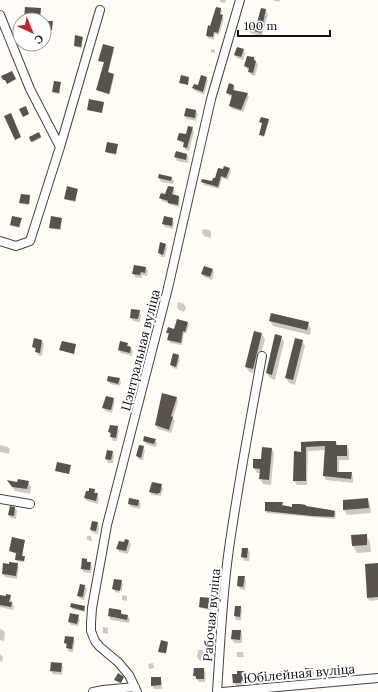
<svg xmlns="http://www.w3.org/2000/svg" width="378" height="692" viewBox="0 0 378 692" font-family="Lora,serif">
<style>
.shadow{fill:#0003}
.building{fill:#5a524d}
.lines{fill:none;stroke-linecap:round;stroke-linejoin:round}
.minor-casing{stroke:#444;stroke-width:10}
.minor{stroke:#fff;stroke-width:8}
.labels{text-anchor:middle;stroke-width:4;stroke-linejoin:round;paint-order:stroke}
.street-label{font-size:13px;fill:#111;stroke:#fff}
</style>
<rect width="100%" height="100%" fill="#fffdf5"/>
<path class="shadow" d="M 220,0 L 226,0 L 225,3 L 220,2 Z
M 272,0 L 280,0 L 279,2 Z
M 220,8 L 222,11 L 221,16 L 224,19 L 219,35 L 215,34 L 214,40 L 208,38 L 207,36 Z
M 40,9 L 41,20 L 26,19 L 25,18 Z
M 262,9 L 266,10 L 268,14 L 262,36 L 250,33 L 248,29 L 249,26 L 257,28 Z
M 52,22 L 52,31 L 48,31 L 47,29 Z
M 82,37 L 82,48 L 76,47 L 75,46 Z
M 27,44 L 41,44 L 41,47 L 28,46 Z
M 103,46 L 114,50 L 108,73 L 114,76 L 110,95 L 97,90 L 105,63 L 99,61 Z
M 211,49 L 215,50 L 215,53 L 211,52 Z
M 243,50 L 245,53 L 243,60 L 237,58 L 235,55 Z
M 254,58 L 258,65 L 255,76 L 251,75 L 249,70 L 247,69 L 245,66 Z
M 206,78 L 208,80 L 204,95 L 195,91 L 193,88 L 194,85 L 199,86 Z
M 60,83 L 60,94 L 54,93 L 53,92 Z
M 234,86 L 235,88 L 234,91 L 247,94 L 249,97 L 243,112 L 232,109 L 230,106 L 233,97 L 229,96 L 227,93 Z
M 196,111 L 198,114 L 196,121 L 187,119 L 185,116 Z
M 268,120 L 269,121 L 264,137 L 261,136 L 263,123 L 260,122 Z
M 192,128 L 194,131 L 189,151 L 186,150 L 184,147 L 185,144 L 180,142 L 178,139 L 187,136 Z
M 39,133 L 41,138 L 32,143 L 30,138 Z
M 117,145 L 116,155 L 107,153 L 106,152 Z
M 187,155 L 189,158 L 188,163 L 177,161 L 175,157 Z
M 229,169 L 231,171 L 228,180 L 222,178 L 219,189 L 204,185 L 203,182 L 212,182 L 224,171 Z
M 159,175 L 172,178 L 174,181 L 173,184 L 161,182 L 159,178 Z
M 173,188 L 175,191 L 173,195 L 179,197 L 180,199 L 179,207 L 171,205 L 170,204 L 162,201 L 160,198 Z
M 77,189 L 76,202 L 66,200 L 65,199 Z
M 30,196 L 29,205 L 21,204 L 20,203 Z
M 62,218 L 61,230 L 51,229 L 50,227 Z
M 21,219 L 20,228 L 11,226 L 11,225 Z
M 172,219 L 174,222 L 173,229 L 165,227 L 163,224 Z
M 203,229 L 210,230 L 211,233 L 211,238 L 204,236 L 202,233 Z
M 165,244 L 167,248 L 165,257 L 161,257 L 159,253 Z
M 146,268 L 148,271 L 147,276 L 142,275 L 142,278 L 135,277 L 133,274 Z
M 212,270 L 214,273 L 212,280 L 204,277 L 202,274 Z
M 178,302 L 184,304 L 186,308 L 184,312 L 179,310 L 177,307 Z
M 139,311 L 141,315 L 140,322 L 133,321 L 131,317 Z
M 270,321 L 308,323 L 311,329 L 310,335 L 273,326 Z
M 187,323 L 189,325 L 186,334 L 184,333 L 182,345 L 170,343 L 168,333 L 175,330 Z
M 262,334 L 265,339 L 256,374 L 249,372 L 246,367 Z
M 281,336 L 284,342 L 275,380 L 270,378 L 267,373 Z
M 302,340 L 305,346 L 295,385 L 289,383 L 286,378 Z
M 42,341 L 44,344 L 42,356 L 38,355 L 33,347 Z
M 127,343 L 133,351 L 132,356 L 121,353 L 119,350 Z
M 76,345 L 74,354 L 61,350 Z
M 178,355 L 180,359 L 177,369 L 173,368 L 171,365 Z
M 119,379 L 121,382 L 120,386 L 110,384 L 108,381 Z
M 176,397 L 178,401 L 173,419 L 175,421 L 171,433 L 158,429 L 156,425 L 160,411 Z
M 113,399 L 115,402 L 112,413 L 105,411 L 104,408 Z
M 117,427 L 119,431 L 117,441 L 113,441 L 109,432 Z
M 155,440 L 157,443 L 156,447 L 146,444 L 144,441 Z
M 336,442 L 338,446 L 347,446 L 349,450 L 349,460 L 339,460 L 339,473 L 351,473 L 353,477 L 353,483 L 326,480 L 324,476 L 326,450 L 308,451 L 307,485 L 297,485 L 294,481 L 303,453 L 302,443 Z
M 0,445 L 8,447 L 10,449 L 9,454 L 0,452 Z
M 143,447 L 145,450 L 143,460 L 139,460 L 137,456 Z
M 271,448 L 274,453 L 271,485 L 263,484 L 260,479 L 261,473 L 257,473 L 254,468 L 262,460 Z
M 112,452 L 114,455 L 113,463 L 108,463 L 106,459 Z
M 28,482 L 31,487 L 30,494 L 15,491 L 11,485 Z
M 161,485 L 163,489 L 161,496 L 152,495 L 150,492 Z
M 94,490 L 99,498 L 98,504 L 87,501 L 85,498 Z
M 367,499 L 370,504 L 371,513 L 347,515 L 344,510 Z
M 139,501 L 141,504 L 140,509 L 131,507 L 129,504 Z
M 282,503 L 283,506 L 335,512 L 336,515 L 335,519 L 267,513 L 266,511 Z
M 15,508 L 17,511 L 16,519 L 11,518 L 9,515 Z
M 97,523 L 99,526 L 98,534 L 93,533 L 91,530 Z
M 366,535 L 370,542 L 371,552 L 357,553 L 353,546 Z
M 87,536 L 91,536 L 92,541 L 87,540 Z
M 24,540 L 22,557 L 25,559 L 24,562 L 17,561 L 17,554 L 10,551 Z
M 129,541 L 131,544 L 128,554 L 119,552 L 118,548 Z
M 248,549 L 250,553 L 249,561 L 244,561 L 242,557 Z
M 86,560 L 92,566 L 91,573 L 83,572 L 82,568 Z
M 17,564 L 19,567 L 17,579 L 5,577 L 3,574 Z
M 378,564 L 378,600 L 369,601 L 368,598 Z
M 244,577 L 246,581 L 245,590 L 240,589 L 238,586 Z
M 121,581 L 123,584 L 122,592 L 118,586 L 117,587 L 120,593 L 115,592 L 113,589 Z
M 85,586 L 87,590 L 84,600 L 80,599 L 78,595 Z
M 122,595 L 127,596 L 127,601 L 122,600 Z
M 0,596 L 6,597 L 10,596 L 14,607 L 13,610 L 0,607 Z
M 212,599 L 211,610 L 200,608 L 200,607 Z
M 71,604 L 85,607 L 85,612 L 72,609 Z
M 236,607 L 241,607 L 242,611 L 241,620 L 236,620 L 235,616 Z
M 110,609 L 121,611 L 123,614 L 128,616 L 130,619 L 129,623 L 111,620 L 109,616 Z
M 78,616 L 80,620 L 78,626 L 71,625 L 69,621 Z
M 103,627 L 108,628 L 108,634 L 103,633 Z
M 0,629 L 3,630 L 5,633 L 4,641 L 0,640 Z
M 233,631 L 241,631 L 242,635 L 242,643 L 234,643 L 232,639 Z
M 73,638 L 75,641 L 73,652 L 69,652 L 65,643 Z
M 168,643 L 166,654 L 160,653 L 159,651 Z
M 198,650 L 202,650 L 204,654 L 203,661 L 199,660 L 197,657 Z
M 237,652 L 243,652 L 244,657 L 237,657 Z
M 0,654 L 3,657 L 2,662 L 0,661 Z
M 153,663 L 154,668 L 149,669 L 148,664 Z
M 61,664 L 63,667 L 62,675 L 53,674 L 51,671 Z
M 349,667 L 351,676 L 335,678 L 333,674 Z
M 204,669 L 206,673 L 205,682 L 199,682 L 194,676 Z
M 312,669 L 314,672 L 314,679 L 308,679 L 306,675 Z
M 243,672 L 245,675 L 246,683 L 242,684 L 243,686 L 236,686 L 234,683 L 233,675 L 238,675 Z
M 279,672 L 288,672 L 290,675 L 290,681 L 281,681 L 279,678 Z
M 263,676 L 266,684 L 256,685 L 254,682 Z
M 160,678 L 162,681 L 162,689 L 154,689 L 152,685 Z"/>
<path class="building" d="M 25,7 L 41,8 L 40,19 L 24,18 Z
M 216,7 L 221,8 L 220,14 L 223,15 L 218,33 L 214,32 L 213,37 L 206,36 L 208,25 L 210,26 Z
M 261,8 L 266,9 L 261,33 L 247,29 L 248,24 L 256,26 Z
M 47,21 L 53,21 L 52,30 L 46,30 Z
M 75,35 L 83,37 L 81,47 L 74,46 Z
M 103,44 L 114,47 L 108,72 L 114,74 L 109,94 L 96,90 L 104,62 L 98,61 Z
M 237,47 L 244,49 L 241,57 L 234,55 Z
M 247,56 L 254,57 L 254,60 L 256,61 L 253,73 L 248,72 L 249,68 L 244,66 Z
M 12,71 L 16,79 L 7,84 L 5,80 L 3,80 L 1,76 Z
M 181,75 L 189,77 L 188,85 L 179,83 Z
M 201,75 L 207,77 L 203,92 L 192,88 L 194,84 L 198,85 Z
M 54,81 L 61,82 L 59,93 L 52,92 Z
M 229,83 L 234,85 L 233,90 L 248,93 L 241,110 L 229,106 L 232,95 L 226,93 Z
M 89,99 L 104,102 L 102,113 L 87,110 Z
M 26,106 L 29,114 L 23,117 L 19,109 Z
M 186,108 L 196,110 L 195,118 L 184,116 Z
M 11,113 L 21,137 L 15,140 L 4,116 Z
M 261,117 L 269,119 L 264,136 L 259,135 L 262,123 L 259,122 Z
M 188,126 L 193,127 L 187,148 L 183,147 L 184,142 L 177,140 L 179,133 L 186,134 Z
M 39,132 L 41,137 L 31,142 L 29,137 Z
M 107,142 L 118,144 L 116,154 L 105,152 Z
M 176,151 L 187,154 L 186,160 L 174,157 Z
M 224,166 L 230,168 L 226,178 L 221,176 L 218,187 L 201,182 L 202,179 L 212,181 L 213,178 L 215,178 L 218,168 L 223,169 Z
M 159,174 L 172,177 L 171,181 L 158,178 Z
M 67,186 L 78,189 L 75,201 L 64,199 Z
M 168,186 L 174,187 L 172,194 L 179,196 L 178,205 L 168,203 L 168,201 L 159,198 L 161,193 L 165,194 Z
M 21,194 L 30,195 L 29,204 L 19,203 Z
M 12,216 L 22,218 L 19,227 L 10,225 Z
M 51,216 L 62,218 L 60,229 L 49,228 Z
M 164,216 L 173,218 L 172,226 L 162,224 Z
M 160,242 L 166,244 L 163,255 L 158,253 Z
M 134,265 L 146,267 L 145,273 L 141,272 L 140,275 L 132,274 Z
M 204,266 L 213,269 L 210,277 L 201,274 Z
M 131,309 L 140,310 L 138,319 L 130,318 Z
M 271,313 L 309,322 L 307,330 L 269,321 Z
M 177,319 L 188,322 L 185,332 L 183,331 L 181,343 L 167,340 L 169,333 L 166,333 L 168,327 L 174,329 Z
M 254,331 L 262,333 L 253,369 L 245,367 Z
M 275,334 L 282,336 L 272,375 L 266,373 Z
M 34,338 L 42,340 L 40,353 L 35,352 L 36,348 L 32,347 Z
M 295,338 L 303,340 L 293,380 L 285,378 Z
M 62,341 L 76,344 L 74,354 L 59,350 Z
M 120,341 L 128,343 L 127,346 L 131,347 L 130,353 L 118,350 Z
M 173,353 L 179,355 L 176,367 L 170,365 Z
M 108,376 L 120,378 L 118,384 L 107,381 Z
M 162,393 L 177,397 L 171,416 L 173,417 L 169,430 L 155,425 Z
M 106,396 L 114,398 L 111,410 L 102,408 Z
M 110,425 L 118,426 L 116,438 L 110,437 L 111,433 L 108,432 Z
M 144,436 L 156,439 L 154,444 L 143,441 Z
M 319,441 L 336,441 L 336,445 L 347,445 L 347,456 L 337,456 L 337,472 L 352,472 L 351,479 L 323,476 L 325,446 L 306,447 L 306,481 L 293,481 L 294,451 L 301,452 L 301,442 Z
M 139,445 L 144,446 L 141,458 L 136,456 Z
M 262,447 L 272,448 L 269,480 L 259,479 L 260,469 L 253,468 L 253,459 L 261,459 Z
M 107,450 L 113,451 L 111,460 L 105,459 Z
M 57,462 L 71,465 L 69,474 L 55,471 Z
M 18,479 L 29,481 L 27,489 L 12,487 L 7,480 L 17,482 Z
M 152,482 L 162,484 L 160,493 L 158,493 L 158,494 L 149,492 Z
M 89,488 L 95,489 L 94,493 L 98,493 L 96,501 L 84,498 L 86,491 L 89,491 Z
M 129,498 L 139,500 L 138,506 L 128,504 Z
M 368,498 L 369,508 L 343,510 L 343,500 Z
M 265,502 L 283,502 L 282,505 L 292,507 L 292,504 L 300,504 L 306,505 L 306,506 L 331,510 L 335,511 L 334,517 L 312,516 L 265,511 Z
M 10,506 L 15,507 L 14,516 L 8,515 Z
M 92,521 L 98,522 L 96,531 L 90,530 Z
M 367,534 L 367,545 L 352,546 L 351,535 Z
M 12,537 L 25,540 L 22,556 L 25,556 L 24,561 L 15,560 L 16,553 L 9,551 Z
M 125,539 L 129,540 L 126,551 L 116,549 L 119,541 L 124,542 Z
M 242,548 L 248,548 L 247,558 L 241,557 Z
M 82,558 L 87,559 L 87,562 L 91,562 L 90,570 L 81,569 Z
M 9,562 L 18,563 L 16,576 L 2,574 L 3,563 L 9,564 Z
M 378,563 L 378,597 L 367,598 L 365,564 Z
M 238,576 L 245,576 L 243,587 L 237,586 Z
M 114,579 L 122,580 L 120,591 L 112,589 Z
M 80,584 L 85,585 L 83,597 L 77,596 Z
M 6,594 L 11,595 L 9,602 L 12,602 L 11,607 L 0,605 L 0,595 L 6,596 Z
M 200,597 L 212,598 L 210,609 L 199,607 Z
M 71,603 L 85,606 L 84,611 L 70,607 Z
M 235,606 L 241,606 L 240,617 L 234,616 Z
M 109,608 L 121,610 L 121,614 L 128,615 L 127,620 L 108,616 Z
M 70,613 L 79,615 L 77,624 L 68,622 Z
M 232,630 L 241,630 L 240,640 L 231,639 Z
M 65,636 L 74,637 L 72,649 L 66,648 L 67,644 L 64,643 Z
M 161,640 L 168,642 L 166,653 L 158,652 Z
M 51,662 L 62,663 L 61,672 L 50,671 Z
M 349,666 L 350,673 L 332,675 L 331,668 Z
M 194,668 L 204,668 L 204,679 L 196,679 L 196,676 L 193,676 Z
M 305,668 L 313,668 L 313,676 L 305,676 Z
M 237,671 L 244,671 L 244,680 L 241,681 L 241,683 L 233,683 L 232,674 L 237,674 Z
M 278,671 L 288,671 L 289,678 L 278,678 Z
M 118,673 L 124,677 L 121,683 L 114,680 Z
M 264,675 L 264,681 L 253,682 L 253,676 Z
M 151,677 L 161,677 L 161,685 L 151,686 Z"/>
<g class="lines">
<g class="minor-casing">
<path id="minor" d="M 0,15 L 30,89 L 60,147 L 30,241 L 16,246 L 0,241
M 60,147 L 100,10
M 0,499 L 30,504
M 93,692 L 103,690 L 135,687
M 137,692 L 129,675 L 118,662 L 100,647 L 95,641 L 91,631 L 91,623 L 92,608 L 107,525 L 113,502 L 168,288 L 211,99 L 240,0
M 217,692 C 220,647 222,601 228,556 C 237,489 250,422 262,356
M 222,692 L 378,678"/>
</g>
<use href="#minor" class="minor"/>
</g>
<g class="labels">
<g class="street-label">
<text transform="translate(140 350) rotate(-76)" y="5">Цэнтральная вуліца</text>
<text transform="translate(211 615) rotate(-85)" y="5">Рабочая вуліца</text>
<text transform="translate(299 673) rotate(-5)" y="5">Юбілейная вуліца</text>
</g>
</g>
<g transform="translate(32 32) rotate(136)"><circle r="19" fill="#ffffff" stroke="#a0a0a0"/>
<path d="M0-3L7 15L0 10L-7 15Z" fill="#c4262e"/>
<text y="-6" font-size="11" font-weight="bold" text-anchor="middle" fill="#111111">С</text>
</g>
<path d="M238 30v6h92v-6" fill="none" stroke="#111111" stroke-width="2"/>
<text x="244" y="30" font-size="12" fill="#111111" stroke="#ffffff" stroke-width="3" paint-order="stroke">100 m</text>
</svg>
